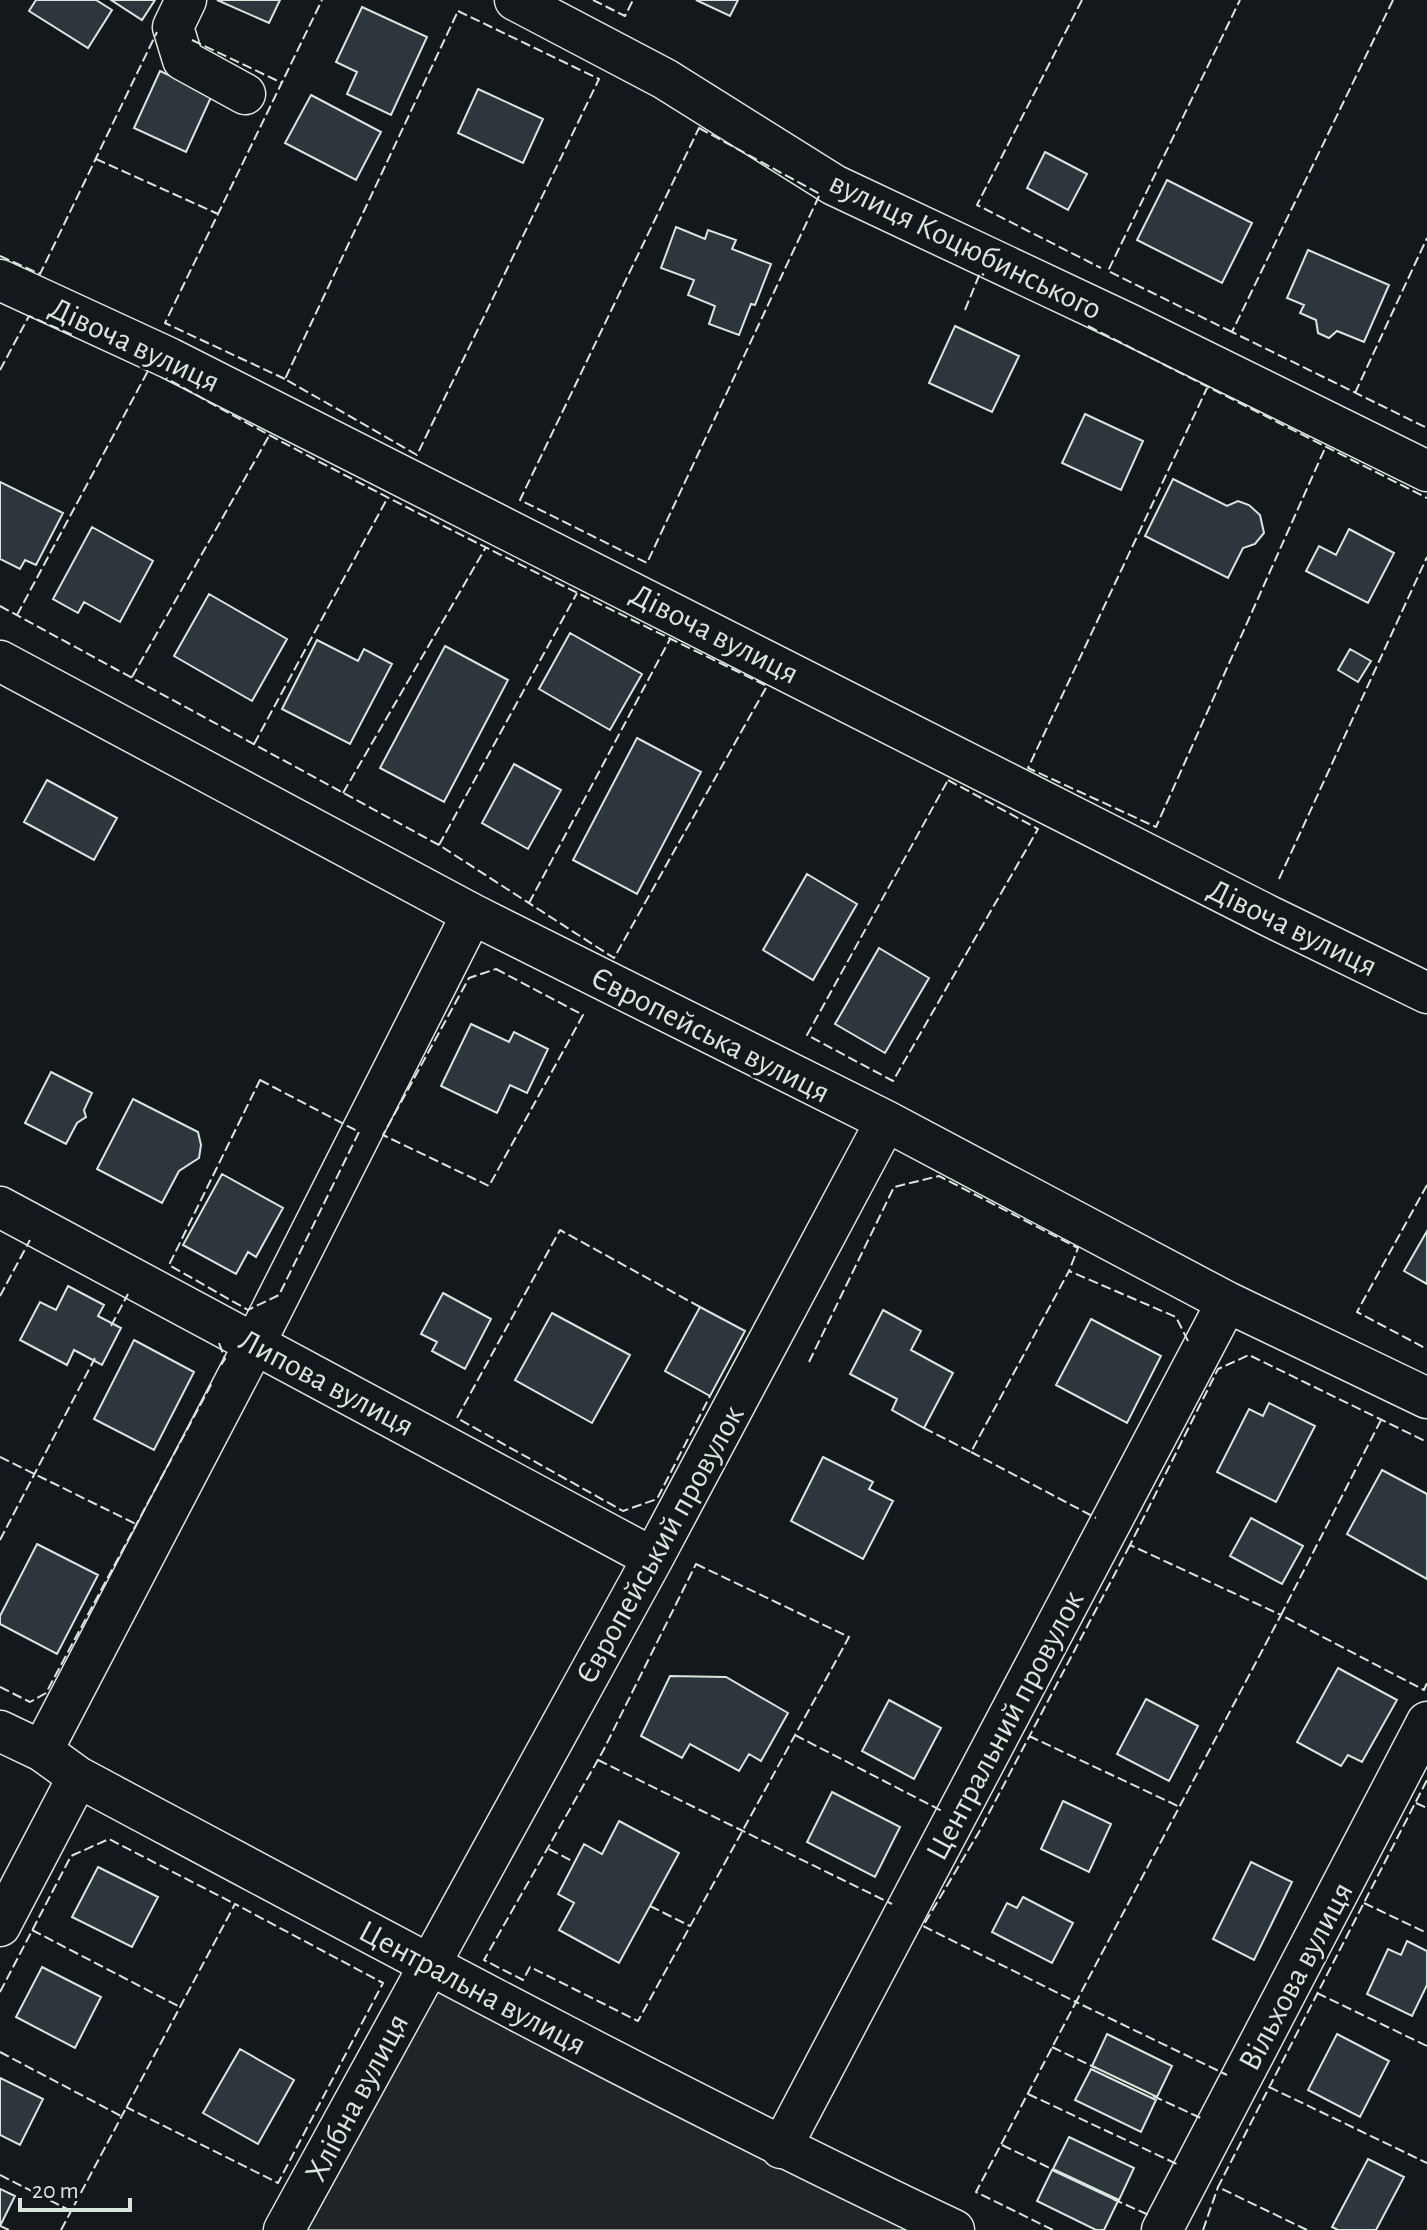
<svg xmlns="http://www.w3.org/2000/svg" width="1427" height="2230" viewBox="0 0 1427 2230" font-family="'Alegreya Sans',sans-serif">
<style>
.green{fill:#202428;stroke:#939e99;stroke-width:2}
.building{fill:#2c363c;stroke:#d8e6dc;stroke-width:2}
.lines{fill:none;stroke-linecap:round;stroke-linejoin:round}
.minor-casing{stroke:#d8e6dc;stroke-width:43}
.minor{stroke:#14181c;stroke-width:40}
.fence{stroke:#d8e6dc;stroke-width:2;stroke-dasharray:10 4;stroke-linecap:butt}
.labels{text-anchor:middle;stroke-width:6;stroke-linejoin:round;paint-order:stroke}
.street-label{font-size:32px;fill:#d8e6dc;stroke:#14181c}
</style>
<rect width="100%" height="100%" fill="#14181c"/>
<path class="green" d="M 428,1964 L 963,2230 L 284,2230 Z"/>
<path class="building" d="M 36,0 L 96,0 L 112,10 L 88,48 L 29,11 Z
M 111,0 L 155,0 L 142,20 Z
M 217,0 L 280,0 L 269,23 Z
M 696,0 L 738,0 L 730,16 Z
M 362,7 L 427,37 L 391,115 L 347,94 L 357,72 L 336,62 Z
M 160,71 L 212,95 L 186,152 L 134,128 Z
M 478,89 L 543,119 L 523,163 L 458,133 Z
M 311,95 L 381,132 L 356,180 L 285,143 Z
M 1045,152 L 1087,174 L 1068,210 L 1027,188 Z
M 1167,180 L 1252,223 L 1222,283 L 1137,240 Z
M 676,227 L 705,239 L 708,230 L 736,240 L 732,249 L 771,264 L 755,305 L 751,304 L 739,335 L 709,324 L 715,306 L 688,295 L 694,280 L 661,268 Z
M 1308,250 L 1389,285 L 1364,342 L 1337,331 L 1329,338 L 1318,333 L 1316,320 L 1300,313 L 1304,305 L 1287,298 Z
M 955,326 L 1019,356 L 992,412 L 929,383 Z
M 1085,414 L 1143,441 L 1121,490 L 1062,463 Z
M 1173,479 L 1227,506 L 1238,501 L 1249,505 L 1260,515 L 1264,533 L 1255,544 L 1243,548 L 1228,578 L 1145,536 Z
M 0,482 L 63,513 L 36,565 L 25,560 L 20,569 L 0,559 Z
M 92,527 L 153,561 L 120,622 L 84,602 L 78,613 L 53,599 Z
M 1349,529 L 1394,553 L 1368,603 L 1306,571 L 1319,546 L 1336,555 Z
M 209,594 L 287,639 L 252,701 L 174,656 Z
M 570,633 L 642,674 L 610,730 L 539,689 Z
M 317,640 L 358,661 L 364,649 L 392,664 L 350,744 L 282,709 Z
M 445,646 L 508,680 L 444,802 L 380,768 Z
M 1350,649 L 1371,661 L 1358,682 L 1338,670 Z
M 637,738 L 701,772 L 637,894 L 573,860 Z
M 514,764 L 561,790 L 528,849 L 482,823 Z
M 47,780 L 117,818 L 94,860 L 24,822 Z
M 807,874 L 857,904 L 813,980 L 763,950 Z
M 879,948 L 929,978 L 885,1053 L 835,1024 Z
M 471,1024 L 509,1042 L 514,1032 L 548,1049 L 527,1093 L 510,1085 L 497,1113 L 441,1086 Z
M 51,1072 L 92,1093 L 84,1110 L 86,1117 L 77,1123 L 66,1144 L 25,1123 Z
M 133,1099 L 198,1132 L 201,1145 L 199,1158 L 179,1171 L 162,1203 L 97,1169 Z
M 222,1174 L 283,1208 L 256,1257 L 248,1252 L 236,1274 L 183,1245 Z
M 1427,1231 L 1427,1284 L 1404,1271 Z
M 68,1286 L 104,1305 L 98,1316 L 121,1328 L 102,1365 L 74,1350 L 67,1365 L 20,1340 L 40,1302 L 56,1310 Z
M 443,1293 L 491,1319 L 465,1369 L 432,1351 L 437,1342 L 421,1334 Z
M 700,1307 L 745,1331 L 710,1396 L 665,1371 Z
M 883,1310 L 921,1331 L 911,1350 L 953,1373 L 924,1428 L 892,1410 L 897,1399 L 850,1374 Z
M 552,1313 L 630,1355 L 592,1423 L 515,1380 Z
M 1091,1319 L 1161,1356 L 1127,1423 L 1056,1385 Z
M 134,1340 L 194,1372 L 154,1450 L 94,1419 Z
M 1269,1403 L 1315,1426 L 1276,1502 L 1217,1472 L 1249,1409 L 1263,1416 Z
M 823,1457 L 873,1482 L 869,1489 L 893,1501 L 863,1559 L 791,1521 Z
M 1382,1470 L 1427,1494 L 1427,1579 L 1347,1534 Z
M 1251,1518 L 1303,1546 L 1282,1584 L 1230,1556 Z
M 37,1544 L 98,1575 L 57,1654 L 0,1624 L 0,1616 Z
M 1338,1668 L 1397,1700 L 1362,1762 L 1348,1755 L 1341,1766 L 1297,1742 Z
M 670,1676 L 726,1677 L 788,1713 L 761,1761 L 749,1754 L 739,1771 L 690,1744 L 682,1758 L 641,1736 Z
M 1146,1699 L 1198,1726 L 1169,1781 L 1117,1754 Z
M 889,1700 L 941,1728 L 914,1779 L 862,1751 Z
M 832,1792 L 900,1827 L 875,1877 L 807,1842 Z
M 1063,1801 L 1111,1824 L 1089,1872 L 1041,1849 Z
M 619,1821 L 679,1853 L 619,1963 L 559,1930 L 574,1903 L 558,1894 L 584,1844 L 602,1854 Z
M 1251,1862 L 1292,1882 L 1254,1960 L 1213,1939 Z
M 98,1867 L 158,1897 L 132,1947 L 72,1917 Z
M 1023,1897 L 1073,1923 L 1052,1963 L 992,1932 L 1007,1903 L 1017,1908 Z
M 1407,1941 L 1427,1951 L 1427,1985 L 1412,2016 L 1367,1994 L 1388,1949 L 1401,1955 Z
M 42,1967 L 101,1997 L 75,2048 L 16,2017 Z
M 1107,2034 L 1172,2066 L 1157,2097 L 1092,2066 Z
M 1337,2034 L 1389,2061 L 1360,2117 L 1308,2090 Z
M 240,2049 L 294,2080 L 258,2144 L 203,2113 Z
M 1091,2069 L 1156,2100 L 1141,2132 L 1075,2100 Z
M 0,2078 L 43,2099 L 20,2145 L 0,2135 Z
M 1069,2137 L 1134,2168 L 1119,2200 L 1053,2169 Z
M 1368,2159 L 1404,2177 L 1376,2230 L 1338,2230 L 1332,2227 Z
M 1052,2170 L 1118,2201 L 1104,2230 L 1096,2230 L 1037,2201 Z
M 0,2189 L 15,2196 L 0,2226 Z"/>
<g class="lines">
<g class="minor-casing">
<path id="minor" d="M 186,0 L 173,27 L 183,60 L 245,94
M 515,0 L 665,79 L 834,185 L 1131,325 L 1427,471
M 0,280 L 169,358 L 1269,916 L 1427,993
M 0,661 L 472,914 L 886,1121 L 1227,1302 L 1427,1398
M 0,1207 L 653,1558
M 0,1731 L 42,1751 L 78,1777 C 368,1932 657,2089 954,2230
M 42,1751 L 255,1343 L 472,914
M 0,1926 L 78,1777
M 781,2148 L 1227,1302
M 284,2230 L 653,1558 L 886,1121
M 1162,2230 L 1427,1722"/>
</g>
<use href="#minor" class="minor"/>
<path class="fence" d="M 593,0 L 625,16 L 633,0
M 1082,0 L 977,205 L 1101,268
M 1393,0 L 1232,332 L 1427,428
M 458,11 L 599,79 L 417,455 L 285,379 Z
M 192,40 L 282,83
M 699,128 L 820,194 L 647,563 L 520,500 Z
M 96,159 L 218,214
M 0,256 L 40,274 L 157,32
M 965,310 L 980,273 L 984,275
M 1088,326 L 1427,498
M 1232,332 L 1108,271 L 1240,0
M 0,370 L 29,316 L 75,336
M 285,379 L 165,323 L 322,0
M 1208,386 L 1028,768 L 1156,827 L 1326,446
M 1355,393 L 1427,238
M 0,606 L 439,845 L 614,958 L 767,686 C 565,587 362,489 166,378
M 17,615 L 149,369
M 132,677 L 269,436
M 254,744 L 388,497
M 948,780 L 1038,829 L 893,1081 L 807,1035 Z
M 343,793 L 486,547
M 439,845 L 577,593
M 1279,879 L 1427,557
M 529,903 L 670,639
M 496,969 L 583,1015 L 489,1186 L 383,1135 L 469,978 Z
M 260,1080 L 359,1132 L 279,1295 L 248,1310 L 169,1265 Z
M 1427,1185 L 1357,1312 L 1427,1349
M 0,1296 L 30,1240
M 700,1307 L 560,1230 L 457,1418 L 623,1511 L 657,1499 L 710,1396
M 111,1326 L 128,1294
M 219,1343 L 225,1359 L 221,1365
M 809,1362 L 894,1187 L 939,1176 L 1078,1248 L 1069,1271
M 1381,1420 L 1281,1615 L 1424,1690 L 1427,1683
M 924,1428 L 971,1452 L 1069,1271 L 1176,1317 L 1189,1343
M 971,1452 L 1096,1518
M 0,1457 L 136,1524
M 0,1540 L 95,1358
M 1130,1545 L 979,1832 L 923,1926 L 1076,2002 L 1281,1615 L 1130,1545 L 1218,1369 L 1249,1355 L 1427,1442
M 696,1564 L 849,1637 L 638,2021 L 530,1967 L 523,1980 L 484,1960 L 603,1751 Z
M 0,1687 L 30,1702 L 46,1693 L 212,1383
M 795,1735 L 942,1811
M 1029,1736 L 1180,1807
M 598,1760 L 892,1904
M 1416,1803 L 1427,1808
M 549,1849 L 574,1862
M 1364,1903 L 1427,1933
M 650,1906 L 690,1926
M 32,1930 L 180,2007
M 0,1992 L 71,1856 L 109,1839 L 235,1904
M 1317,1993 L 1427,2046
M 1052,2047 L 1096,2068
M 0,2052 L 121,2116
M 1269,2087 L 1427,2163
M 1028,2094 L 1179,2165
M 1153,2096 L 1203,2119
M 1002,2145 L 1056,2171
M 0,2175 L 71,2211
M 1113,2199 L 1151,2216
M 0,2226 L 9,2230
M 61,2230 L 235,1904 L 383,1983 L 278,2183 L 126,2107
M 1053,2230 L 976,2192 L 1076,2002 L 1227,2075
M 1203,2230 L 1218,2187
M 1307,2230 L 1218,2187 L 1427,1780"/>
</g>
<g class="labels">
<g class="street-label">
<text transform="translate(966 245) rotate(26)" y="11">вулиця Коцюбинського</text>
<text transform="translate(135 344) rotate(25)" y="11">Дівоча вулиця</text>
<text transform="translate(715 633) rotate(27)" y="11">Дівоча вулиця</text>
<text transform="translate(1293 927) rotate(26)" y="11">Дівоча вулиця</text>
<text transform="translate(711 1034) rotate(27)" y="11">Європейська вулиця</text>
<text transform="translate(327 1382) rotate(28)" y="11">Липова вулиця</text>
<text transform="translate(659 1544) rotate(-61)" y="11">Європейський провулок</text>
<text transform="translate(1004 1725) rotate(-62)" y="11">Центральний провулок</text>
<text transform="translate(1295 1976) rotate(-62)" y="11">Вільхова вулиця</text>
<text transform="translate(473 1987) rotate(28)" y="11">Центральна вулиця</text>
<text transform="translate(356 2097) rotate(-62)" y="11">Хлібна вулиця</text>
</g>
</g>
<path d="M20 2198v12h110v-12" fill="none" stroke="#d8e6dc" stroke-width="4"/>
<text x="32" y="2198" font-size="24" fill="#d8e6dc" stroke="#14181c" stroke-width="6" paint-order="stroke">20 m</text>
</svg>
